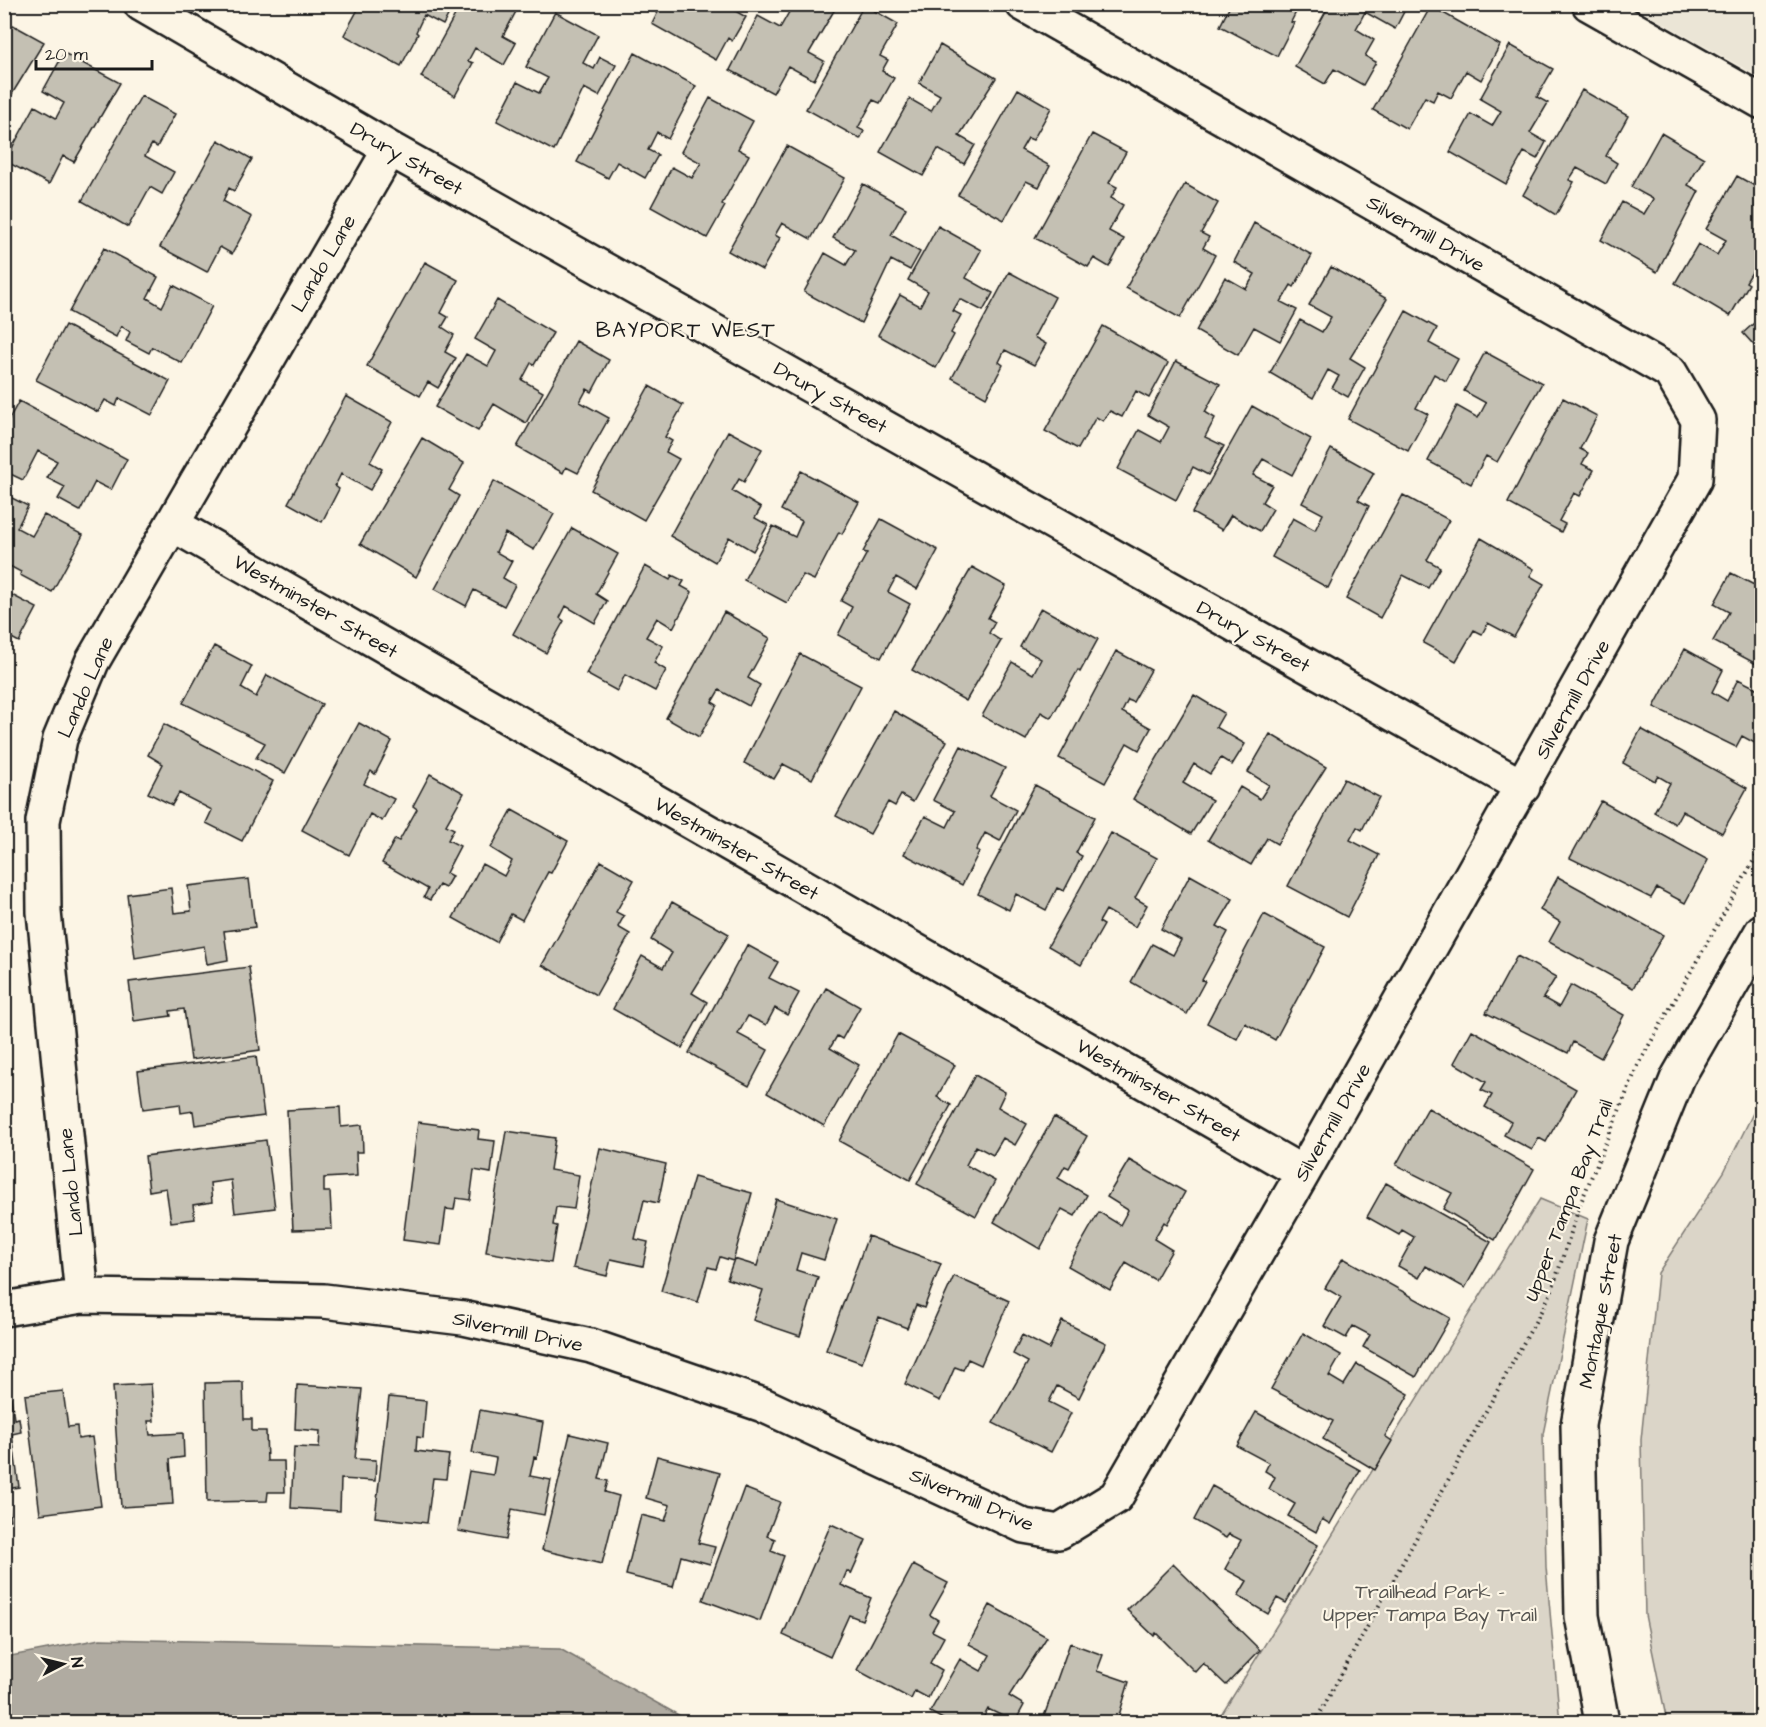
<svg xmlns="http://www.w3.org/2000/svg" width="1766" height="1727" viewBox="0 0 1766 1727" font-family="'Architects Daughter',sans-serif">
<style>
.built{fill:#ebe5d6}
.green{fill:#dbd5c8;stroke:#7c7872;stroke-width:1.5}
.water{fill:#b0aba1;stroke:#75726c;stroke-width:1.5}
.building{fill:#c4c0b3;stroke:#1c1c1c;stroke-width:1.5}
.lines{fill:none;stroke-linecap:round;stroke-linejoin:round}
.minor-casing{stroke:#1c1c1c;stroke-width:38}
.tertiary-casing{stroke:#1c1c1c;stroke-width:38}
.path{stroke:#1c1c1c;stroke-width:4;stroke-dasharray:1.5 4.5;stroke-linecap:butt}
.minor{stroke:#fcf5e5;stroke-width:33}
.tertiary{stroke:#fcf5e5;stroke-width:33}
.labels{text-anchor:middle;stroke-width:4.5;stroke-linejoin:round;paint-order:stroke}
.street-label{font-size:20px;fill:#1c1c1c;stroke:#fcf5e5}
.park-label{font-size:20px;fill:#555450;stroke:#fcf5e5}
.neighbourhood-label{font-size:21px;letter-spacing:1.5px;fill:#1c1c1c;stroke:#fcf5e5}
</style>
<rect width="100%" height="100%" fill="#fcf5e5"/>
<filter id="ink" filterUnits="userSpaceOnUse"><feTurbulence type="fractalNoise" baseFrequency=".0167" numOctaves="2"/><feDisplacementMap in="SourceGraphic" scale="12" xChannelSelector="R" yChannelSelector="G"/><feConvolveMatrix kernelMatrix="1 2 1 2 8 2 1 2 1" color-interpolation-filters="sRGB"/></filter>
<g filter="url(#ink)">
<path class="built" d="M 1631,5 L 1761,5 L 1761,78 Z"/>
<path class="green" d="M 1761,1097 L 1761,1722 L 1667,1722 L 1645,1615 L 1641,1440 L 1658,1273 L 1724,1172 Z
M 1540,1199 L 1588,1219 L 1543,1434 L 1546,1567 L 1559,1712 L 1562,1722 L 1217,1722 Z"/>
<path class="water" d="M 100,1639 L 560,1649 L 691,1722 L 5,1722 L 5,1657 Z"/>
<path class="building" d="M 361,4 L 380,4 L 386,8 L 388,4 L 454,4 L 443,25 L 424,15 L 416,32 L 418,34 L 401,66 L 344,35 Z
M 461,4 L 520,4 L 503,36 L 516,43 L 504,65 L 475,48 L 468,61 L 473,63 L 455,96 L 421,77 Z
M 662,4 L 732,4 L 730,8 L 746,17 L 732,41 L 728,38 L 716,60 L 652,24 Z
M 774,4 L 838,4 L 809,53 L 824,61 L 814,80 L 788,66 L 773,93 L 730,70 L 758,16 L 780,28 L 789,12 Z
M 1231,4 L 1300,4 L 1291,22 L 1294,23 L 1277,56 L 1220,26 Z
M 1330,4 L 1408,4 L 1395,29 L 1365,12 L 1356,29 L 1374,40 L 1365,56 L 1376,62 L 1363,85 L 1334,69 L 1325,84 L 1295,67 Z
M 864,5 L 898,24 L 880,56 L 888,60 L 882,71 L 894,78 L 880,103 L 873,100 L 869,108 L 858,128 L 864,131 L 860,139 L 806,109 Z
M 1431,6 L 1500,45 L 1481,80 L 1466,71 L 1451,98 L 1438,91 L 1433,101 L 1425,97 L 1407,129 L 1373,110 Z
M 555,12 L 598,35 L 583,63 L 594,69 L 600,57 L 616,65 L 599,96 L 584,88 L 554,151 L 497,121 L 517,82 L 539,93 L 548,78 L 526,67 Z
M 4,20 L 44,42 L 4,107 Z
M 940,45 L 996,78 L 959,136 L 975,145 L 964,164 L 938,149 L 923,176 L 880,152 L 910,99 L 931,111 L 940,95 L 919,83 Z
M 1510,45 L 1553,69 L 1537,97 L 1548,103 L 1530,133 L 1546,142 L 1537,159 L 1524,152 L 1506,184 L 1450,152 L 1471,114 L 1492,126 L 1501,111 L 1480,99 Z
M 64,53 L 120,83 L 74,162 L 63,156 L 49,184 L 5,161 L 35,106 L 56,118 L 64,103 L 43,91 Z
M 635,53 L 696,86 L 668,139 L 657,132 L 648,150 L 658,155 L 645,178 L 617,162 L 608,178 L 577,162 Z
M 1018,89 L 1051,108 L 1033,140 L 1028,138 L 1021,150 L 1050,166 L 1039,187 L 1026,181 L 1004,220 L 958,195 Z
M 1582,90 L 1628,116 L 1606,156 L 1617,163 L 1606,184 L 1577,168 L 1569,180 L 1574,182 L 1556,215 L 1523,195 Z
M 141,96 L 175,114 L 157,147 L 152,144 L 145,156 L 174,172 L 162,194 L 150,187 L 128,227 L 82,201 Z
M 710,98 L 753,121 L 738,149 L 749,155 L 722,204 L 725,206 L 707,238 L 651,207 L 672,167 L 692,178 L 701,163 L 681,152 Z
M 1661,133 L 1704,158 L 1688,185 L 1699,191 L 1657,272 L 1601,240 L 1622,202 L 1644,214 L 1653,199 L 1631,187 Z
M 1092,134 L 1126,152 L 1109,183 L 1117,187 L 1111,198 L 1123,205 L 1109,231 L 1124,239 L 1109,267 L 1094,258 L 1088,267 L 1035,238 Z
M 218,140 L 252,159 L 234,191 L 229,188 L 223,201 L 252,217 L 232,254 L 220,247 L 207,272 L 160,247 Z
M 787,146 L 845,178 L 811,239 L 782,223 L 775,235 L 780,238 L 762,270 L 728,251 Z
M 1737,176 L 1762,190 L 1762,256 L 1746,282 L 1749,284 L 1730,316 L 1675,283 L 1698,244 L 1717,255 L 1726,240 L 1706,229 Z
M 863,184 L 906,208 L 891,235 L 920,252 L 910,270 L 891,260 L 861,323 L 804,292 L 825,253 L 846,265 L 855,250 L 833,238 Z
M 1185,184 L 1218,203 L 1201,233 L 1209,237 L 1203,248 L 1215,255 L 1180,318 L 1126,288 Z
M 1254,223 L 1312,255 L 1294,287 L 1291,285 L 1281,302 L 1297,310 L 1280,341 L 1254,327 L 1238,355 L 1196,331 L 1225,277 L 1246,289 L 1255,274 L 1234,262 Z
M 938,226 L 981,250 L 966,278 L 993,293 L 983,311 L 960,299 L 953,311 L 961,315 L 951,333 L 954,335 L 936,368 L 878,335 L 900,295 L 920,306 L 928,291 L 908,280 Z
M 104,248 L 158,277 L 147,298 L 162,307 L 173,285 L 212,306 L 182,363 L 152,347 L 149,353 L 126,341 L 130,332 L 121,326 L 116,337 L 69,312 Z
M 425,262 L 458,280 L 441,313 L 448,317 L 442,327 L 454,335 L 445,352 L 456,358 L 438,388 L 428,382 L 420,396 L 367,366 Z
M 1331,267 L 1387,299 L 1350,358 L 1365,367 L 1348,397 L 1332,388 L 1339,376 L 1328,370 L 1313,398 L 1270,373 L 1300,320 L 1322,332 L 1331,317 L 1309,305 Z
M 1009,272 L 1055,297 L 1034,337 L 1046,344 L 1034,365 L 1005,350 L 999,362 L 1003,365 L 986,397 L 952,378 Z
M 497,300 L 553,333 L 534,365 L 531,363 L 522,380 L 543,392 L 526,423 L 494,404 L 478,431 L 435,407 L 466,354 L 488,366 L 496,351 L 475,339 Z
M 1406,311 L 1437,328 L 1429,343 L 1458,359 L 1446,381 L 1434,374 L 1416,408 L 1428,414 L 1408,451 L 1348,419 Z
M 1762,316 L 1762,354 L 1743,333 Z
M 65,325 L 170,381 L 152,415 L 119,398 L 116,406 L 105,400 L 98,412 L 36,380 Z
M 1103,326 L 1168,363 L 1149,398 L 1136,391 L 1122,417 L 1110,411 L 1103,421 L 1096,417 L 1078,449 L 1045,431 Z
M 576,341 L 609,360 L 592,392 L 587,389 L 580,402 L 609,418 L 578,473 L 566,467 L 563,473 L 517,447 Z
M 1485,352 L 1542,383 L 1497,462 L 1486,456 L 1471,484 L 1428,461 L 1457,406 L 1478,418 L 1486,403 L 1464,391 Z
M 1176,361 L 1220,384 L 1205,412 L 1215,418 L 1205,437 L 1224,446 L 1208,475 L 1193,467 L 1176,500 L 1118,469 L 1139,430 L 1161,442 L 1169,427 L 1148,415 Z
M 649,386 L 683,405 L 665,437 L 672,441 L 666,452 L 679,459 L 644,520 L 591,490 Z
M 346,396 L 392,422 L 370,462 L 382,469 L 370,490 L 341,474 L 335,486 L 339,489 L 322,522 L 288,503 Z
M 1563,398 L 1597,416 L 1580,449 L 1588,453 L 1582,464 L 1594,470 L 1580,496 L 1574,493 L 1559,521 L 1565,524 L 1561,532 L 1508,503 Z
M 19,401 L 127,459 L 111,490 L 95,482 L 80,511 L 58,499 L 65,487 L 47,478 L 57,461 L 38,451 L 23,480 L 4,471 L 4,428 Z
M 1252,406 L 1311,439 L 1292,475 L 1263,459 L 1253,475 L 1272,485 L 1262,502 L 1273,509 L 1260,531 L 1231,515 L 1222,530 L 1192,513 Z
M 728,431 L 762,449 L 744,482 L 739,479 L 732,491 L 761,508 L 755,518 L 768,525 L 753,551 L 729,537 L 715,562 L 670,536 Z
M 422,438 L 464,463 L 449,490 L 459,496 L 416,577 L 360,544 Z
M 1331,449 L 1374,473 L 1358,500 L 1369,506 L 1328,588 L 1272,557 L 1293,518 L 1315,530 L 1323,514 L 1302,503 Z
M 801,471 L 859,502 L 842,534 L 839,532 L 814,580 L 803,575 L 787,603 L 744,580 L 773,526 L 795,537 L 802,521 L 781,510 Z
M 494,481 L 554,514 L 534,550 L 505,533 L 496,552 L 512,561 L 503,578 L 515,585 L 504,606 L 474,590 L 466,606 L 435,589 Z
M 4,494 L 28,506 L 17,528 L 32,536 L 44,515 L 83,535 L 52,592 L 20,575 L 21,572 L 4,563 Z
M 1403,495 L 1449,520 L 1427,560 L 1440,567 L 1428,588 L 1403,575 L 1380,618 L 1346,599 Z
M 881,519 L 938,550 L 917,589 L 896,577 L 888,592 L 910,604 L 881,658 L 838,635 L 852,607 L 841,601 L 867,553 L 863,552 Z
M 572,528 L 618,554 L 596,594 L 607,601 L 595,623 L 566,606 L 560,618 L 564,621 L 546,653 L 513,634 Z
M 1481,538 L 1534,569 L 1530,576 L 1544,584 L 1514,637 L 1488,623 L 1482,634 L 1474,630 L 1456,661 L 1423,643 Z
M 645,566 L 670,580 L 672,575 L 684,581 L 681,586 L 692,592 L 673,628 L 657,618 L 646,637 L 663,646 L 654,663 L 666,670 L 655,691 L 625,675 L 617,691 L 586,674 Z
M 972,567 L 1006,586 L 988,618 L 995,622 L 989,633 L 1001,641 L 966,701 L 912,670 Z
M 1731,573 L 1762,589 L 1762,667 L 1713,641 L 1729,612 L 1714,604 Z
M 4,591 L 37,608 L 19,642 L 4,634 Z
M 1041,608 L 1098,639 L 1080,672 L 1078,670 L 1051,718 L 1041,712 L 1026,740 L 982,716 L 1012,662 L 1033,674 L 1041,659 L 1020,647 Z
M 724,612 L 770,638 L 748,678 L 760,685 L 749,706 L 719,690 L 712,702 L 717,705 L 699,737 L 666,718 Z
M 214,646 L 252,666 L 241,688 L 256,697 L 267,675 L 322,704 L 285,773 L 256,758 L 265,743 L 183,703 Z
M 1685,649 L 1723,670 L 1712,692 L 1727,701 L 1738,679 L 1762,691 L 1762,747 L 1742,736 L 1736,747 L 1654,707 Z
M 1116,651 L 1151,670 L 1133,702 L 1128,700 L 1122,712 L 1151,728 L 1139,750 L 1127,743 L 1105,783 L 1059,758 Z
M 800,654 L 861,686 L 812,779 L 783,764 L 774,779 L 744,763 Z
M 1194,695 L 1224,713 L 1216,727 L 1245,744 L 1232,765 L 1221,758 L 1210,774 L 1194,764 L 1183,783 L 1212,800 L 1191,834 L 1133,799 Z
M 894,711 L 947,741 L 913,802 L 901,795 L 895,806 L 888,802 L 870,834 L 836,816 Z
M 359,723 L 392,741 L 375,774 L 371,771 L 364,784 L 394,799 L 382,821 L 370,814 L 349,855 L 302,830 Z
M 164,724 L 273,781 L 242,841 L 206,823 L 212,810 L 179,793 L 172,805 L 148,793 L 163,764 L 148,755 Z
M 1641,729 L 1747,788 L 1722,833 L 1682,811 L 1675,824 L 1654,812 L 1670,783 L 1658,776 L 1655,781 L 1623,763 Z
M 1270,734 L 1326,767 L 1277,844 L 1267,838 L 1251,865 L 1208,840 L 1240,787 L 1260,799 L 1269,785 L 1248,772 Z
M 961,746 L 1005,768 L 990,796 L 1016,810 L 1000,841 L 985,833 L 976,850 L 979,852 L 962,885 L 904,854 L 925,816 L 947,827 L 955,811 L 933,800 Z
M 430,774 L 464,793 L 446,825 L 454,829 L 448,840 L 460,846 L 446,873 L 452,876 L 445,888 L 439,885 L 430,900 L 424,897 L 428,889 L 382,863 L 395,839 L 399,841 L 417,809 L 413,806 Z
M 1344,779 L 1379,797 L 1362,830 L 1357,827 L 1350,840 L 1379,855 L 1347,917 L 1288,886 Z
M 1035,785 L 1095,817 L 1076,853 L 1082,856 L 1064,891 L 1057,888 L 1046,910 L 1016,894 L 1009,910 L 978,894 Z
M 1601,801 L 1708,860 L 1685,903 L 1657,888 L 1651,898 L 1570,858 Z
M 512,810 L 568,841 L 551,873 L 548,872 L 522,920 L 511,914 L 496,942 L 453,918 L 482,864 L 504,876 L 512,861 L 491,848 Z
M 1111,833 L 1157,858 L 1135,898 L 1147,905 L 1135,927 L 1106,910 L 1099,922 L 1104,925 L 1081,965 L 1048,946 Z
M 601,861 L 634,880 L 616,912 L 624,916 L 618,927 L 630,934 L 596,995 L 542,965 Z
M 1190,875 L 1233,899 L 1217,926 L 1228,932 L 1202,980 L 1205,981 L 1187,1014 L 1131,982 L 1152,944 L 1173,955 L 1181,940 L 1161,929 Z
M 1558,877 L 1663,935 L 1633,988 L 1549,942 L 1560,922 L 1540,910 Z
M 249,879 L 255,927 L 224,931 L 228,960 L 207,964 L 204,946 L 135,958 L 127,894 L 171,888 L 174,913 L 191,911 L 188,886 Z
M 672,902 L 729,934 L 692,993 L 707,1002 L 682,1048 L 613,1009 L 642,956 L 663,968 L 672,953 L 651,940 Z
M 1264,914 L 1325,947 L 1275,1040 L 1245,1023 L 1237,1039 L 1207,1023 Z
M 747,945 L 778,962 L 769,978 L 799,993 L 787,1015 L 775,1008 L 766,1025 L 748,1016 L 738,1034 L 768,1050 L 749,1086 L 689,1053 Z
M 1517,956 L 1556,977 L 1543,998 L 1559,1007 L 1571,985 L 1624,1015 L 1601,1058 L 1573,1042 L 1568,1053 L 1486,1013 Z
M 249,967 L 260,1050 L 191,1060 L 184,1009 L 170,1011 L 171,1016 L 134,1021 L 129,982 Z
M 826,988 L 860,1007 L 842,1039 L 837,1036 L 830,1048 L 859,1065 L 824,1126 L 767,1093 Z
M 1472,1030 L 1576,1089 L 1546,1142 L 1539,1138 L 1532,1150 L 1504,1135 L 1511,1122 L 1485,1107 L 1492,1095 L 1481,1090 L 1486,1082 L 1454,1063 Z
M 898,1034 L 955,1065 L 937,1097 L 951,1105 L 910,1180 L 839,1141 Z
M 256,1056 L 264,1116 L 195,1125 L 193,1111 L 181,1113 L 180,1104 L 143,1109 L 138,1071 Z
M 975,1075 L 1005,1092 L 998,1107 L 1027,1124 L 1015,1145 L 1003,1138 L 993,1155 L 976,1146 L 966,1165 L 995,1181 L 976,1216 L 917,1184 Z
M 340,1107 L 341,1127 L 362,1125 L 363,1152 L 356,1152 L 357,1176 L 324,1178 L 324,1192 L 330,1192 L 332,1229 L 293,1230 L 287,1110 Z
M 1428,1108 L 1534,1169 L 1495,1240 L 1443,1209 L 1452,1193 L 1396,1165 Z
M 1054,1117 L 1087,1136 L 1069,1168 L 1065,1166 L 1058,1178 L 1087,1195 L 1075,1216 L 1062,1209 L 1040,1249 L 994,1222 Z
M 418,1122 L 479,1130 L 478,1139 L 495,1141 L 491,1173 L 474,1170 L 470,1200 L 456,1198 L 454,1210 L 446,1209 L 441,1245 L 403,1240 Z
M 506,1131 L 555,1138 L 550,1170 L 579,1175 L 574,1209 L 556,1207 L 553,1225 L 557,1226 L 551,1263 L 486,1252 Z
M 266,1140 L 275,1208 L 235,1213 L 231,1180 L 210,1183 L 212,1202 L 193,1205 L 195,1219 L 171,1222 L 166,1188 L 149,1191 L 145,1156 Z
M 600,1148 L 666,1164 L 658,1203 L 644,1200 L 635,1239 L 648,1242 L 643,1266 L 611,1259 L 607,1276 L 573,1268 Z
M 1129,1160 L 1185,1192 L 1167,1224 L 1164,1222 L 1154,1239 L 1172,1250 L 1155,1280 L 1126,1263 L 1110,1290 L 1068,1266 L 1099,1212 L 1120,1225 L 1128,1210 L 1107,1197 Z
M 694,1177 L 752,1193 L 733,1261 L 720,1257 L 716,1269 L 708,1267 L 698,1302 L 661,1291 Z
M 1386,1183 L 1491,1242 L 1465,1288 L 1426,1266 L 1419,1278 L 1398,1266 L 1414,1237 L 1402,1230 L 1399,1235 L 1367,1217 Z
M 776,1199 L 837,1219 L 824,1260 L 801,1253 L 796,1270 L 818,1277 L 800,1336 L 753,1320 L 763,1290 L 727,1279 L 734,1259 L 757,1266 Z
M 868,1236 L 941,1264 L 924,1308 L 916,1305 L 907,1328 L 879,1317 L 862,1363 L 826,1350 Z
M 1343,1258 L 1450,1318 L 1416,1377 L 1363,1347 L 1370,1335 L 1353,1326 L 1346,1338 L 1324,1326 L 1341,1297 L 1325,1288 Z
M 954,1276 L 1009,1301 L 981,1365 L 968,1359 L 963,1370 L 955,1367 L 940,1401 L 905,1384 Z
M 1062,1321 L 1106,1343 L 1079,1398 L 1057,1386 L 1049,1402 L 1071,1413 L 1051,1452 L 993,1423 L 1028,1362 L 1013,1354 L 1022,1335 L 1049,1349 Z
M 1303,1333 L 1341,1355 L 1329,1376 L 1344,1385 L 1357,1364 L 1409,1394 L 1385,1436 L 1392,1441 L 1375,1470 L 1323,1439 L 1333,1421 L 1271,1389 Z
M 243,1382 L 244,1419 L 252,1419 L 252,1431 L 266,1431 L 267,1461 L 284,1461 L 285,1492 L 268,1492 L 267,1501 L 207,1502 L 205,1383 Z
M 151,1384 L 154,1421 L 148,1421 L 150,1435 L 183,1433 L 184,1457 L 170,1459 L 173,1504 L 121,1507 L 113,1386 Z
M 297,1385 L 362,1389 L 355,1459 L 376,1460 L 375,1481 L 341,1479 L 340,1511 L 291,1508 L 294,1447 L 319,1448 L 320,1431 L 295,1429 Z
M 63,1391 L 68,1427 L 77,1426 L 78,1439 L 92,1437 L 101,1506 L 40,1514 L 25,1395 Z
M 4,1397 L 11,1397 L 14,1419 L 19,1418 L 21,1432 L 12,1434 L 19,1487 L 6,1489 L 10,1520 L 4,1521 Z
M 389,1397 L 426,1401 L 423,1438 L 417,1437 L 416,1451 L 449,1455 L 446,1479 L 433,1478 L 427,1523 L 375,1517 Z
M 480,1410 L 543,1422 L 537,1458 L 534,1457 L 530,1476 L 551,1480 L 544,1515 L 512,1509 L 506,1540 L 458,1531 L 469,1471 L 493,1475 L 496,1458 L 472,1453 Z
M 1256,1412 L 1360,1470 L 1330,1524 L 1322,1519 L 1316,1532 L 1288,1516 L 1295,1504 L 1269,1489 L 1275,1477 L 1265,1471 L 1269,1463 L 1237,1446 Z
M 570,1434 L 608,1443 L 599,1479 L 608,1481 L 605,1492 L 619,1496 L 602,1564 L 542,1550 Z
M 657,1456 L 720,1473 L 698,1543 L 715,1547 L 710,1564 L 681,1556 L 673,1587 L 626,1575 L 641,1515 L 665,1521 L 670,1505 L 646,1498 Z
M 1212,1486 L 1318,1545 L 1286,1603 L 1277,1598 L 1268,1614 L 1238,1596 L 1247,1581 L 1225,1569 L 1241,1540 L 1229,1534 L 1226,1538 L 1194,1520 Z
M 744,1488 L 780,1502 L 767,1536 L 775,1539 L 771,1551 L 784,1556 L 760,1621 L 703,1600 Z
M 831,1524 L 866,1540 L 851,1574 L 847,1571 L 841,1585 L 871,1598 L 862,1620 L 849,1615 L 830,1657 L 783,1635 Z
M 1173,1564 L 1260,1650 L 1226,1685 L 1203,1663 L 1195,1672 L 1156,1633 L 1154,1636 L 1127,1610 Z
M 913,1565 L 948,1583 L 930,1615 L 938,1620 L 932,1631 L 944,1637 L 930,1663 L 942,1670 L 928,1698 L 915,1691 L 911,1699 L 857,1670 Z
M 990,1605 L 1047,1637 L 1009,1696 L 1024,1705 L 1015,1722 L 988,1709 L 981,1722 L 948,1722 L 930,1712 L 960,1659 L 981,1671 L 990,1655 L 969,1644 Z
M 1070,1643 L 1103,1655 L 1097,1671 L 1129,1682 L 1117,1722 L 1042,1722 Z"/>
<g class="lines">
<g class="minor-casing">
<path id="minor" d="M 141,4 L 390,149 L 1523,787
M 1589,4 L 1762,102
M 172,524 L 1303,1173
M 82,1296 L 44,912 L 43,821 L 60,739 L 92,662 L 390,149
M 4,1309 L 82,1296 L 210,1298 L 324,1301 L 463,1318 L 591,1346 L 763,1405 L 1024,1526 L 1059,1532 L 1116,1497 L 1303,1173 L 1695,479 L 1698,420 L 1670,372 L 1023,4"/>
</g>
<g class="tertiary-casing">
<path id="tertiary" d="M 1602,1722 L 1582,1616 L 1578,1425 L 1611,1241 L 1678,1077 L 1762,931"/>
</g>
<path class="path" d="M 1315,1722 L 1551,1293 L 1581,1202 L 1639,1063 L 1762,846"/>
<use href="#minor" class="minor"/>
<use href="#tertiary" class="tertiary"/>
</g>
</g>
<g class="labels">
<g class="street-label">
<text transform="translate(407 158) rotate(30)" y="7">Drury Street</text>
<text transform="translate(1426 233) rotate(30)" y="7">Silvermill Drive</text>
<text transform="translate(323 263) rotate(-60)" y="7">Lando Lane</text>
<text transform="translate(831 397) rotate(29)" y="7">Drury Street</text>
<text transform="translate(316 606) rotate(30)" y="7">Westminster Street</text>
<text transform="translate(1254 636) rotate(29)" y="7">Drury Street</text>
<text transform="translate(85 687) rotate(-66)" y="7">Lando Lane</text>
<text transform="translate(1572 699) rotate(-61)" y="7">Silvermill Drive</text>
<text transform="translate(737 848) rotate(30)" y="7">Westminster Street</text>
<text transform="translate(1159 1090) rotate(30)" y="7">Westminster Street</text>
<text transform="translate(1332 1122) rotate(-60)" y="7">Silvermill Drive</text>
<text transform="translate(70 1182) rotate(-96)" y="7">Lando Lane</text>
<text transform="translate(1568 1200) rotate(-69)" y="7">Upper Tampa Bay Trail</text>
<text transform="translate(1600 1311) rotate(-79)" y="7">Montague Street</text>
<text transform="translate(518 1331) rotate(12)" y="7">Silvermill Drive</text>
<text transform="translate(972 1499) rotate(23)" y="7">Silvermill Drive</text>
</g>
<g class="park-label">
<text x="1430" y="1598">Trailhead Park -<tspan x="1430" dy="23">Upper Tampa Bay Trail</tspan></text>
</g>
<g class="neighbourhood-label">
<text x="686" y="337">BAYPORT WEST</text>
</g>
</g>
<rect width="1766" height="1727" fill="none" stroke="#fcf5e5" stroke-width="24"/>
<rect x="12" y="12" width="1742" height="1703" fill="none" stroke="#1c1c1c" stroke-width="2" filter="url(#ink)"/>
<g transform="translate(63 1664) rotate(83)" stroke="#fcf5e5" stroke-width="4.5" paint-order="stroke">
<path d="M0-4.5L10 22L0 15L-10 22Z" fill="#1c1c1c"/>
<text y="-9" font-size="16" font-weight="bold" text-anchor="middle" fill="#1c1c1c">N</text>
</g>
<path d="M36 60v9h116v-9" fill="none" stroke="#1c1c1c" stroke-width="3"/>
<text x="45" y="60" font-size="18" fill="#1c1c1c" stroke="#fcf5e5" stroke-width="4.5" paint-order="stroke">20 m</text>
</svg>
